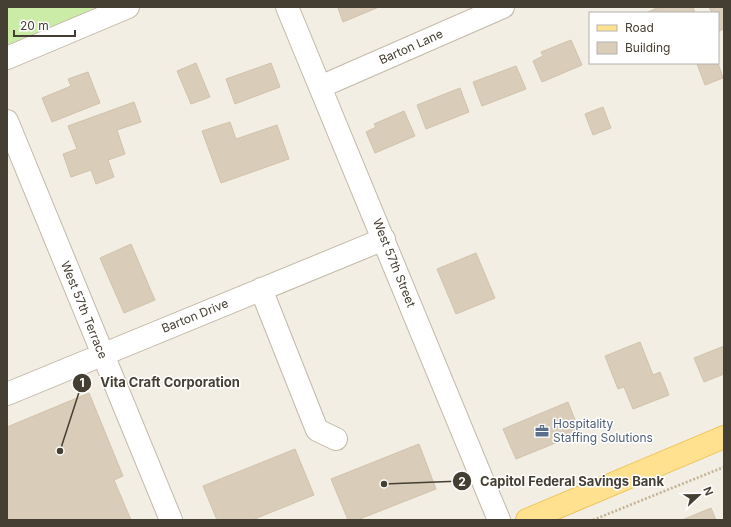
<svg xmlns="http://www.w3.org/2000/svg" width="731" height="527" viewBox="0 0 731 527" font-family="Inter,sans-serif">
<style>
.green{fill:#cbeca7}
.building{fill:#d9cdba;stroke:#d1c2aa}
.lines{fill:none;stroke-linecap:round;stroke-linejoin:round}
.minor-casing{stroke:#c2b9a7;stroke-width:24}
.major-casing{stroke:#eec356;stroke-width:24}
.path{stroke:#c2b394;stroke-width:2.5;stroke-dasharray:2 2;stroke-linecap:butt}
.minor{stroke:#fff;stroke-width:22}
.major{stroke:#ffe190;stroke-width:22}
.labels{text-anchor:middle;stroke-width:3;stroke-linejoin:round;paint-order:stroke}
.street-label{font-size:12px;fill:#453e32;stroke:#fff}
.service-label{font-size:12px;fill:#4e5e75;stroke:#fff;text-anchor:start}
.leader{fill:none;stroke:#453e32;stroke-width:1.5}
.callout-dot{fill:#453e32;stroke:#fff;stroke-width:1.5}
.mark-label{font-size:12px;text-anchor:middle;font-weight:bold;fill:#fff}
.callout-label{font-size:13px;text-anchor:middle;font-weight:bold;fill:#453e32;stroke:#fff;stroke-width:3;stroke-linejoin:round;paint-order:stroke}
</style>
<rect width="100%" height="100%" fill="#f3eee3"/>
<path class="green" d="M 7,7 L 99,7 L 7,45 Z"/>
<path class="building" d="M 340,7 L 379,7 L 343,22 L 338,8 Z
M 659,7 L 693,7 L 695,13 L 646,13 Z
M 709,7 L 724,7 L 724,29 L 719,31 L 718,13 L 712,13 Z
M 571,40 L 582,65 L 542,82 L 533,61 L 543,56 L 541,52 Z
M 196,63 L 210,97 L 191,104 L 177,71 Z
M 271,63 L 280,87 L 235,104 L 226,79 Z
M 700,63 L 718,63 L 723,78 L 705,85 L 697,64 Z
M 516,66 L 526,89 L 482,106 L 473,82 Z
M 88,72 L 100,103 L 52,122 L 42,98 L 71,86 L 68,79 Z
M 460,88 L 469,112 L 426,129 L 417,105 Z
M 134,102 L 141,122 L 117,130 L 125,154 L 108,160 L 114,177 L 96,184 L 91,170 L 71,177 L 63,154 L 77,149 L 68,126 Z
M 603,107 L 611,128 L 593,135 L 585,114 Z
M 404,111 L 415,136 L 375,153 L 366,132 L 376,127 L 374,124 Z
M 230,122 L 236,139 L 277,125 L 289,159 L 221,183 L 202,131 Z
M 131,244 L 155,300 L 124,313 L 100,258 Z
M 476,253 L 495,298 L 456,314 L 437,269 Z
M 640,342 L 653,375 L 660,372 L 669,395 L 633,409 L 624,387 L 618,389 L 605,356 Z
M 724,346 L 724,374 L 704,382 L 694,358 Z
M 89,393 L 123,476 L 114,480 L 131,520 L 7,520 L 7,427 Z
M 568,402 L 580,433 L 516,459 L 503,429 Z
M 419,444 L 436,489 L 357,520 L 348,520 L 331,479 Z
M 295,449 L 314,495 L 252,520 L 217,520 L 203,486 Z
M 711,508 L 716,520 L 682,520 Z"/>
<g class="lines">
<g class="minor-casing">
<path id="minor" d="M 287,7 L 499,520
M 7,58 L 128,7
M 320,87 L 503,7
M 7,121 L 171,520
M 261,289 L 317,430 L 336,439
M 7,394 L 384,239"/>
</g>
<g class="major-casing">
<path id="major" d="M 527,520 L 724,437"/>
</g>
<path class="path" d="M 593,520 L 724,467"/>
<use href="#minor" class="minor"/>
<use href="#major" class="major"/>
</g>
<defs>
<g id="office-bare" transform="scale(1.08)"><path d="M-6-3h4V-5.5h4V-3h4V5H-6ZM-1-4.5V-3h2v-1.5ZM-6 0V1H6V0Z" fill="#5c6f8a" stroke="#fff" stroke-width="2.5" paint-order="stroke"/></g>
</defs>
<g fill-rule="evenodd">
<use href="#office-bare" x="542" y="431"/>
</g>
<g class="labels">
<g class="street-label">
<text transform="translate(411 47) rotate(-24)" y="4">Barton Lane</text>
<text transform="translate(394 263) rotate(68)" y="4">West 57th Street</text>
<text transform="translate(84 310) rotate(68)" y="4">West 57th Terrace</text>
<text transform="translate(195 316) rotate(-22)" y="4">Barton Drive</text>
</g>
<g class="service-label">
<text x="553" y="428">Hospitality<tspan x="553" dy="14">Staffing Solutions</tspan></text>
</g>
</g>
<path class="leader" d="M60 451L82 383M384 484L462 481"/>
<g class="callout-dot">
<circle cx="60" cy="451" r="4"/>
<circle cx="384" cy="484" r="4"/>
<circle cx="82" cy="383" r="10"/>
<circle cx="462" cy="481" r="10"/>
</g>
<g class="mark-label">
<text x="82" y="387">1</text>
<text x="462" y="486">2</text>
</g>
<g class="callout-label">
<text x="170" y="387">Vita Craft Corporation</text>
<text x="572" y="486">Capitol Federal Savings Bank</text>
</g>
<rect width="731" height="527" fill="none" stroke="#453e32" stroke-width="16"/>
<rect x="589" y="12" width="130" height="52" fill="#ffffff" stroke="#b5b2ad"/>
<rect x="597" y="25" width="20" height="6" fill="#ffe190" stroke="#b5b2ad"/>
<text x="625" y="32" font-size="12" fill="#453e32">Road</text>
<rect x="597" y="42" width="20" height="12" fill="#d9cdba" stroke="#b5b2ad"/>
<text x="625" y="52" font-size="12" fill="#453e32">Building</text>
<g transform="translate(699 495) rotate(68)" stroke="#ffffff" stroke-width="3" paint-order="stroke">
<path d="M0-3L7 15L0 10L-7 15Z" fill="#453e32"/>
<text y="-6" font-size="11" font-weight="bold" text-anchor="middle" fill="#453e32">N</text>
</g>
<path d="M14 30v6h61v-6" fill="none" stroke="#453e32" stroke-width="2"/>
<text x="20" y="30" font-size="12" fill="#453e32" stroke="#ffffff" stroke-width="3" paint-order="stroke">20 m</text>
</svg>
